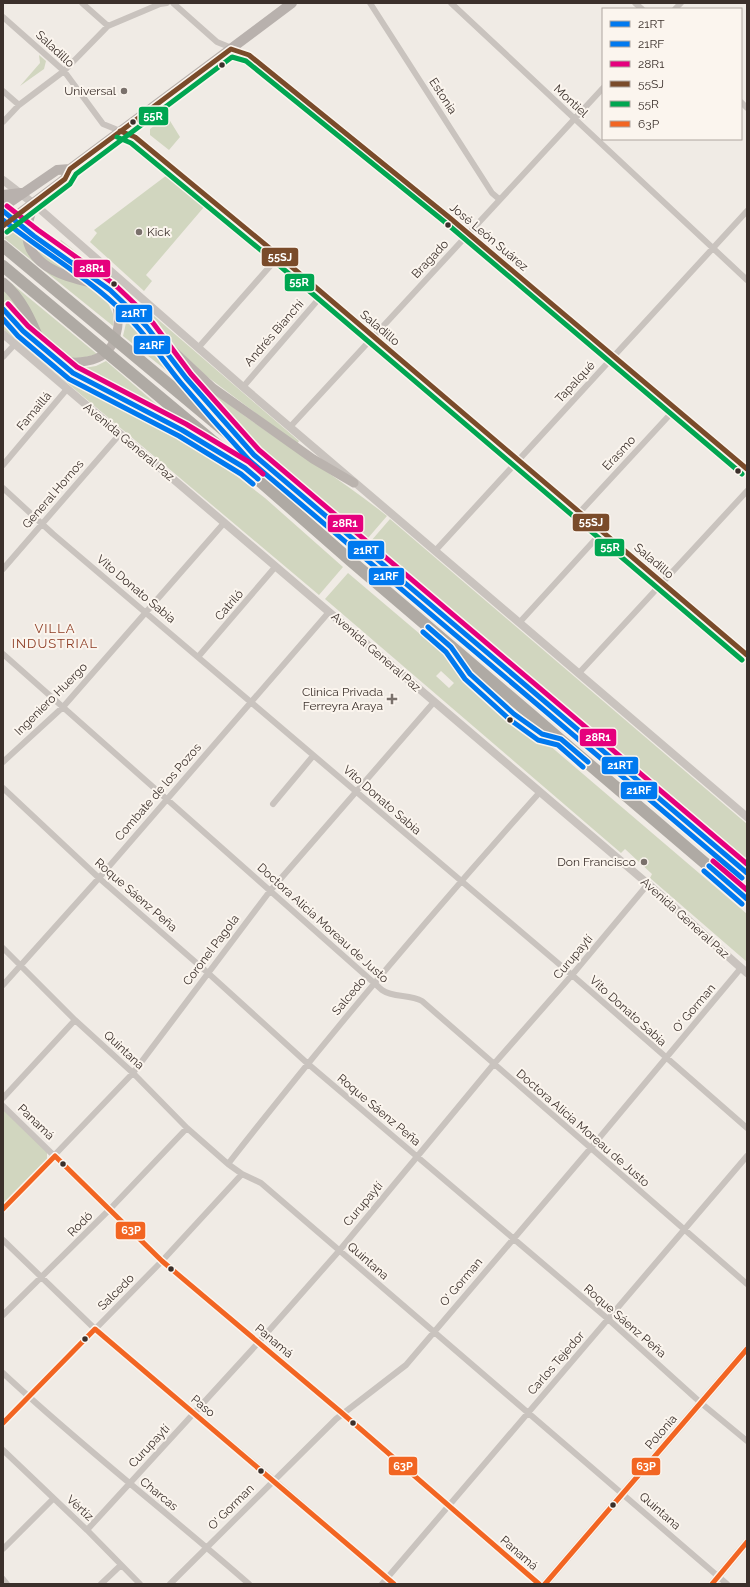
<svg xmlns="http://www.w3.org/2000/svg" width="750" height="1587" viewBox="0 0 750 1587" font-family="Raleway,sans-serif">
<style>
.green{fill:#d1d6bf;fill-rule:evenodd}
.lines{fill:none;stroke-linecap:round;stroke-linejoin:round}
.minor{stroke:#c9c3be;stroke-width:6}
.tertiary{stroke:#c9c3be;stroke-width:8}
.secondary{stroke:#bab3ae;stroke-width:9}
.primary{stroke:#b8b1ad;stroke-width:10}
.trunk{stroke:#b4aea8;stroke-width:11}
.motorway{stroke:#afaaa4;stroke-width:12}
.bus-1-casing{stroke:#fbf5ee;stroke-width:8}
.bus-2-casing{stroke:#fbf5ee;stroke-width:8}
.bus-3-casing{stroke:#fbf5ee;stroke-width:8}
.bus-4-casing{stroke:#fbf5ee;stroke-width:8}
.bus-5-casing{stroke:#fbf5ee;stroke-width:8}
.bus-6-casing{stroke:#fbf5ee;stroke-width:8}
.bus-1{stroke:#0079ef;stroke-width:5}
.bus-2{stroke:#0079ef;stroke-width:5}
.bus-3{stroke:#e5007d;stroke-width:5}
.bus-4{stroke:#7a4b2a;stroke-width:5}
.bus-5{stroke:#00a651;stroke-width:5}
.bus-6{stroke:#f26522;stroke-width:5}
.bus-dot{fill:#3b302b;stroke:#fbf5ee;stroke-width:1.5}
.poi-dot{fill:#7a716c;stroke:#fbf5ee;stroke-width:1.5}
.labels{text-anchor:middle;stroke-width:4;stroke-linejoin:round;paint-order:stroke}
.street-label{font-size:12px;fill:#3b302b;stroke:#fbf5ee}
.poi-label{font-size:12px;fill:#3b302b;stroke:#fbf5ee;text-anchor:end}
.neighbourhood-label{font-size:13px;letter-spacing:1px;fill:#8c3b22;stroke:#fbf5ee}
.line-badge{stroke:#fbf5ee;stroke-width:1.5}
.badge-label{font-size:11px;text-anchor:middle;font-weight:bold;fill:#fff}
</style>
<rect width="100%" height="100%" fill="#f0ebe5"/>
<path class="green" d="M 39,55 L 46,61 L 44,69 L 20,86 L 40,63 Z
M 167,116 L 180,137 L 169,150 L 150,135 L 150,129 Z
M 167,175 L 204,207 L 146,275 L 152,281 L 144,291 L 90,242 L 97,233 L 94,230 Z
M 15,229 L 23,236 L 31,256 L 105,296 L 113,314 L 113,326 L 4,238 Z
M 61,240 L 86,260 L 84,262 L 56,245 Z
M 37,245 L 81,275 L 80,276 C 65,271 38,263 37,245 Z
M 11,283 L 97,354 C 90,356 81,359 73,358 C 46,355 23,304 11,283 Z
M 3,289 L 10,296 L 28,325 L 26,327 L 3,301 Z
M 140,304 L 299,441 L 297,444 L 205,375 L 163,335 L 160,328 L 139,306 Z
M 127,313 L 191,390 L 123,336 L 126,323 L 124,314 Z
M 3,316 L 42,354 L 72,377 L 174,433 L 218,462 L 265,498 L 343,567 L 319,595 L 3,329 Z
M 176,359 C 239,421 319,461 387,516 L 368,538 L 256,444 L 212,402 Z
M 106,361 L 175,420 L 104,386 L 78,369 L 96,366 Z
M 390,519 L 747,824 L 747,859 L 371,541 Z
M 348,573 L 440,651 L 515,722 L 535,733 L 747,914 L 747,962 L 650,878 L 652,874 L 625,849 L 621,853 L 325,599 ZM 441,671 L 454,683 L 449,688 L 436,676 Z
M 3,1108 L 47,1151 L 47,1160 L 3,1204 Z"/>
<g class="lines">
<path class="minor" d="M 82,3 L 108,26
M 173,3 L 217,42 L 249,55 L 450,218 L 747,469
M 370,3 L 492,193 L 499,199
M 451,3 L 747,280
M 635,3 L 642,9
M 675,9 L 681,3
M 3,17 L 64,71 L 103,124 L 135,137 L 161,158 L 373,336 L 747,655
M 3,91 L 19,105
M 741,102 L 747,108
M 3,122 L 19,105 L 64,71 L 108,26 L 160,4 L 167,3
M 198,348 L 279,256
M 3,357 L 15,344
M 243,387 L 323,294
M 290,427 L 603,88
M 3,465 L 67,389
M 3,488 L 53,534 L 572,975 L 747,1128
M 579,513 L 676,408
M 435,551 L 747,211
M 3,569 L 120,434
M 519,623 L 602,532
M 3,654 L 382,990 C 393,998 410,994 422,1001 L 747,1284
M 198,657 L 276,566
M 579,673 L 747,491
M 3,762 L 63,707 L 224,523
M 3,788 L 99,878 L 208,973 L 307,1063 L 608,1319 L 701,1403 L 747,1441
M 273,804 L 313,756
M 3,948 L 75,1020 L 133,1073 L 187,1128 L 228,1164 L 242,1174 L 261,1183 L 727,1584
M 3,985 L 99,878 L 329,612
M 3,1098 L 75,1020
M 3,1106 L 162,1261 L 342,1413 L 539,1584
M 228,1164 C 328,1036 432,913 540,792
M 3,1209 L 133,1073 L 270,891 L 434,702
M 3,1240 L 95,1329 L 274,1480 L 394,1584
M 3,1315 L 110,1209 L 187,1128
M 3,1373 C 82,1447 168,1513 249,1584
M 3,1423 L 162,1261 L 242,1174
M 3,1450 L 87,1530 L 140,1584
M 87,1530 L 258,1343 L 339,1251 L 493,1065 L 572,975 L 648,884
M 3,1549 L 53,1499
M 3,1579 L 7,1584
M 101,1584 L 121,1565
M 170,1584 L 336,1419 L 406,1365 L 590,1149 L 741,968
M 382,1584 L 747,1156"/>
<path class="tertiary" d="M 3,180 L 34,204 L 243,387 L 747,817
M 3,334 C 218,518 433,701 648,884 C 682,913 713,944 747,973
M 545,1584 L 747,1349
M 712,1584 L 747,1542"/>
<path class="secondary" d="M 3,211 L 34,236 L 110,290 L 151,330
M 3,309 L 23,331 L 42,348
M 162,340 L 213,388 L 313,459 L 354,483
M 59,359 C 68,363 77,363 87,361 C 119,356 123,321 114,295"/>
<path class="primary" d="M 3,195 L 21,193
M 34,204 C 31,213 27,221 27,231 C 26,269 73,279 102,285
M 3,207 L 57,170 L 70,169
M 3,226 L 65,179 L 70,169 L 292,3"/>
<path class="trunk" d="M 3,283 C 23,299 33,326 43,349"/>
<path class="motorway" d="M 3,246 L 419,593 L 747,873
M 3,266 L 245,468 L 351,561 L 747,899
M 147,327 L 186,378 L 227,424
M 51,355 C 100,393 158,416 211,447"/>
<g class="bus-1-casing">
<path id="bus-1" d="M 3,211 L 34,236 L 110,290 L 131,310 L 147,327 L 186,378 L 254,455 L 747,873
M 3,309 L 23,331 L 73,373 L 182,430 L 245,468 L 258,479
M 428,627 L 451,647 L 470,674 L 514,714 L 542,734 L 561,739 L 588,762
M 709,866 L 747,899"/>
</g>
<g class="bus-2-casing">
<path id="bus-2" d="M 3,220 C 43,252 89,278 126,315 C 147,335 162,360 181,383 C 203,409 226,435 249,460 L 742,878
M 3,319 L 18,336 L 69,379 L 179,436 L 241,474 L 253,484
M 423,632 L 446,652 L 465,679 L 509,719 L 538,740 L 558,745 L 583,767
M 704,871 L 742,904"/>
</g>
<g class="bus-3-casing">
<path id="bus-3" d="M 7,206 L 38,230 L 114,284 L 136,305 L 153,323 L 191,374 L 259,450 L 747,864
M 8,304 L 28,326 L 77,367 L 186,424 L 249,462 L 263,474
M 713,861 L 747,890"/>
</g>
<g class="bus-4-casing">
<path id="bus-4" d="M 120,131 L 135,137 L 279,256 L 747,655
M 3,226 L 65,179 L 70,169 L 231,49 L 249,55 L 450,218 L 747,469"/>
</g>
<g class="bus-5-casing">
<path id="bus-5" d="M 117,137 L 131,143 L 274,261 L 742,660
M 7,232 L 70,184 L 76,174 L 232,57 L 246,61 L 446,223 L 742,474"/>
</g>
<g class="bus-6-casing">
<path id="bus-6" d="M 3,1209 L 55,1156 L 162,1261 L 342,1413 L 539,1584
M 3,1423 L 95,1329 L 394,1584
M 545,1584 L 747,1349
M 712,1584 L 747,1542"/>
</g>
<use href="#bus-1" class="bus-1"/>
<use href="#bus-2" class="bus-2"/>
<use href="#bus-3" class="bus-3"/>
<use href="#bus-4" class="bus-4"/>
<use href="#bus-5" class="bus-5"/>
<use href="#bus-6" class="bus-6"/>
</g>
<g class="bus-dot">
<circle cx="222" cy="65" r="3.5"/>
<circle cx="133" cy="122" r="3.5"/>
<circle cx="448" cy="225" r="3.5"/>
<circle cx="114" cy="284" r="3.5"/>
<circle cx="738" cy="471" r="3.5"/>
<circle cx="510" cy="720" r="3.5"/>
<circle cx="63" cy="1164" r="3.5"/>
<circle cx="171" cy="1269" r="3.5"/>
<circle cx="85" cy="1339" r="3.5"/>
<circle cx="353" cy="1423" r="3.5"/>
<circle cx="261" cy="1471" r="3.5"/>
<circle cx="613" cy="1505" r="3.5"/>
</g>
<g class="poi-dot">
<circle cx="124" cy="91" r="4"/>
<circle cx="139" cy="232" r="4"/>
<path d="M390 693h4v4h4v4h-4v4h-4v-4h-4v-4h4z"/>
<circle cx="644" cy="862" r="4"/>
</g>
<g class="labels">
<g class="street-label">
<text transform="translate(55 49) rotate(43)" y="4">Saladillo</text>
<text transform="translate(443 96) rotate(57)" y="4">Estonia</text>
<text transform="translate(571 101) rotate(43)" y="4">Montiel</text>
<text transform="translate(489 237) rotate(40)" y="4">José León Suárez</text>
<text transform="translate(430 259) rotate(-47)" y="4">Bragado</text>
<text transform="translate(380 328) rotate(40)" y="4">Saladillo</text>
<text transform="translate(274 333) rotate(-49)" y="4">Andrés Bianchi</text>
<text transform="translate(575 382) rotate(-47)" y="4">Tapalqué</text>
<text transform="translate(34 411) rotate(-50)" y="4">Famaillá</text>
<text transform="translate(129 442) rotate(40)" y="4">Avenida General Paz</text>
<text transform="translate(619 453) rotate(-47)" y="4">Erasmo</text>
<text transform="translate(53 494) rotate(-49)" y="4">General Hornos</text>
<text transform="translate(654 561) rotate(40)" y="4">Saladillo</text>
<text transform="translate(136 589) rotate(40)" y="4">Vito Donato Sabia</text>
<text transform="translate(229 605) rotate(-49)" y="4">Catriló</text>
<text transform="translate(376 652) rotate(41)" y="4">Avenida General Paz</text>
<text transform="translate(51 699) rotate(-45)" y="4">Ingeniero Huergo</text>
<text transform="translate(158 792) rotate(-49)" y="4">Combate de los Pozos</text>
<text transform="translate(382 800) rotate(41)" y="4">Vito Donato Sabia</text>
<text transform="translate(136 895) rotate(41)" y="4">Roque Sáenz Peña</text>
<text transform="translate(685 918) rotate(42)" y="4">Avenida General Paz</text>
<text transform="translate(323 923) rotate(42)" y="4">Doctora Alicia Moreau de Justo</text>
<text transform="translate(211 950) rotate(-53)" y="4">Coronel Pagola</text>
<text transform="translate(573 957) rotate(-50)" y="4">Curupaytí</text>
<text transform="translate(349 996) rotate(-50)" y="4">Salcedo</text>
<text transform="translate(694 1008) rotate(-50)" y="4">O' Gorman</text>
<text transform="translate(628 1011) rotate(42)" y="4">Vito Donato Sabia</text>
<text transform="translate(124 1050) rotate(43)" y="4">Quintana</text>
<text transform="translate(379 1110) rotate(40)" y="4">Roque Sáenz Peña</text>
<text transform="translate(36 1122) rotate(44)" y="4">Panamá</text>
<text transform="translate(583 1128) rotate(41)" y="4">Doctora Alicia Moreau de Justo</text>
<text transform="translate(363 1204) rotate(-50)" y="4">Curupaytí</text>
<text transform="translate(80 1224) rotate(-45)" y="4">Rodó</text>
<text transform="translate(368 1261) rotate(41)" y="4">Quintana</text>
<text transform="translate(461 1282) rotate(-50)" y="4">O' Gorman</text>
<text transform="translate(116 1292) rotate(-45)" y="4">Salcedo</text>
<text transform="translate(625 1321) rotate(41)" y="4">Roque Sáenz Peña</text>
<text transform="translate(274 1341) rotate(40)" y="4">Panamá</text>
<text transform="translate(556 1363) rotate(-49)" y="4">Carlos Tejedor</text>
<text transform="translate(203 1406) rotate(40)" y="4">Paso</text>
<text transform="translate(661 1432) rotate(-49)" y="4">Polonia</text>
<text transform="translate(149 1446) rotate(-47)" y="4">Curupaytí</text>
<text transform="translate(159 1494) rotate(39)" y="4">Charcas</text>
<text transform="translate(231 1507) rotate(-45)" y="4">O' Gorman</text>
<text transform="translate(80 1508) rotate(42)" y="4">Vértiz</text>
<text transform="translate(660 1511) rotate(41)" y="4">Quintana</text>
<text transform="translate(519 1553) rotate(41)" y="4">Panamá</text>
</g>
<g class="poi-label">
<text x="116" y="95">Universal</text>
<text x="147" y="236" text-anchor="start">Kick</text>
<text x="383" y="696">Clinica Privada<tspan x="383" dy="14">Ferreyra Araya</tspan></text>
<text x="636" y="866">Don Francisco</text>
</g>
<g class="neighbourhood-label">
<text x="55" y="633">VILLA<tspan x="55" dy="15">INDUSTRIAL</tspan></text>
</g>
</g>
<g class="line-badge">
<rect x="138" y="106" width="31" height="20" rx="4" fill="#00a651"/>
<rect x="261" y="247" width="38" height="20" rx="4" fill="#7a4b2a"/>
<rect x="73" y="259" width="38" height="19" rx="4" fill="#e5007d"/>
<rect x="284" y="273" width="31" height="19" rx="4" fill="#00a651"/>
<rect x="115" y="304" width="38" height="19" rx="4" fill="#0079ef"/>
<rect x="133" y="335" width="38" height="20" rx="4" fill="#0079ef"/>
<rect x="572" y="513" width="38" height="19" rx="4" fill="#7a4b2a"/>
<rect x="327" y="514" width="37" height="19" rx="4" fill="#e5007d"/>
<rect x="594" y="538" width="31" height="19" rx="4" fill="#00a651"/>
<rect x="347" y="540" width="38" height="20" rx="4" fill="#0079ef"/>
<rect x="368" y="567" width="37" height="19" rx="4" fill="#0079ef"/>
<rect x="579" y="728" width="38" height="19" rx="4" fill="#e5007d"/>
<rect x="601" y="756" width="38" height="19" rx="4" fill="#0079ef"/>
<rect x="620" y="781" width="38" height="19" rx="4" fill="#0079ef"/>
<rect x="115" y="1221" width="31" height="19" rx="4" fill="#f26522"/>
<rect x="388" y="1456" width="30" height="20" rx="4" fill="#f26522"/>
<rect x="631" y="1457" width="30" height="19" rx="4" fill="#f26522"/>
</g>
<g class="badge-label">
<text x="153" y="120">55R</text>
<text x="280" y="261">55SJ</text>
<text x="92" y="272">28R1</text>
<text x="299" y="286">55R</text>
<text x="134" y="317">21RT</text>
<text x="152" y="349">21RF</text>
<text x="591" y="526">55SJ</text>
<text x="345" y="527">28R1</text>
<text x="610" y="551">55R</text>
<text x="366" y="554">21RT</text>
<text x="386" y="580">21RF</text>
<text x="598" y="741">28R1</text>
<text x="620" y="769">21RT</text>
<text x="639" y="794">21RF</text>
<text x="131" y="1234">63P</text>
<text x="403" y="1470">63P</text>
<text x="646" y="1470">63P</text>
</g>
<rect width="750" height="1587" fill="none" stroke="#3b302b" stroke-width="8"/>
<rect x="602" y="8" width="140" height="132" fill="#fbf5ee" stroke="#aea6a0"/>
<rect x="610" y="21" width="20" height="6" fill="#0079ef" stroke="#aea6a0"/>
<text x="638" y="28" font-size="12" fill="#3b302b">21RT</text>
<rect x="610" y="41" width="20" height="6" fill="#0079ef" stroke="#aea6a0"/>
<text x="638" y="48" font-size="12" fill="#3b302b">21RF</text>
<rect x="610" y="61" width="20" height="6" fill="#e5007d" stroke="#aea6a0"/>
<text x="638" y="68" font-size="12" fill="#3b302b">28R1</text>
<rect x="610" y="81" width="20" height="6" fill="#7a4b2a" stroke="#aea6a0"/>
<text x="638" y="88" font-size="12" fill="#3b302b">55SJ</text>
<rect x="610" y="101" width="20" height="6" fill="#00a651" stroke="#aea6a0"/>
<text x="638" y="108" font-size="12" fill="#3b302b">55R</text>
<rect x="610" y="121" width="20" height="6" fill="#f26522" stroke="#aea6a0"/>
<text x="638" y="128" font-size="12" fill="#3b302b">63P</text>
</svg>
